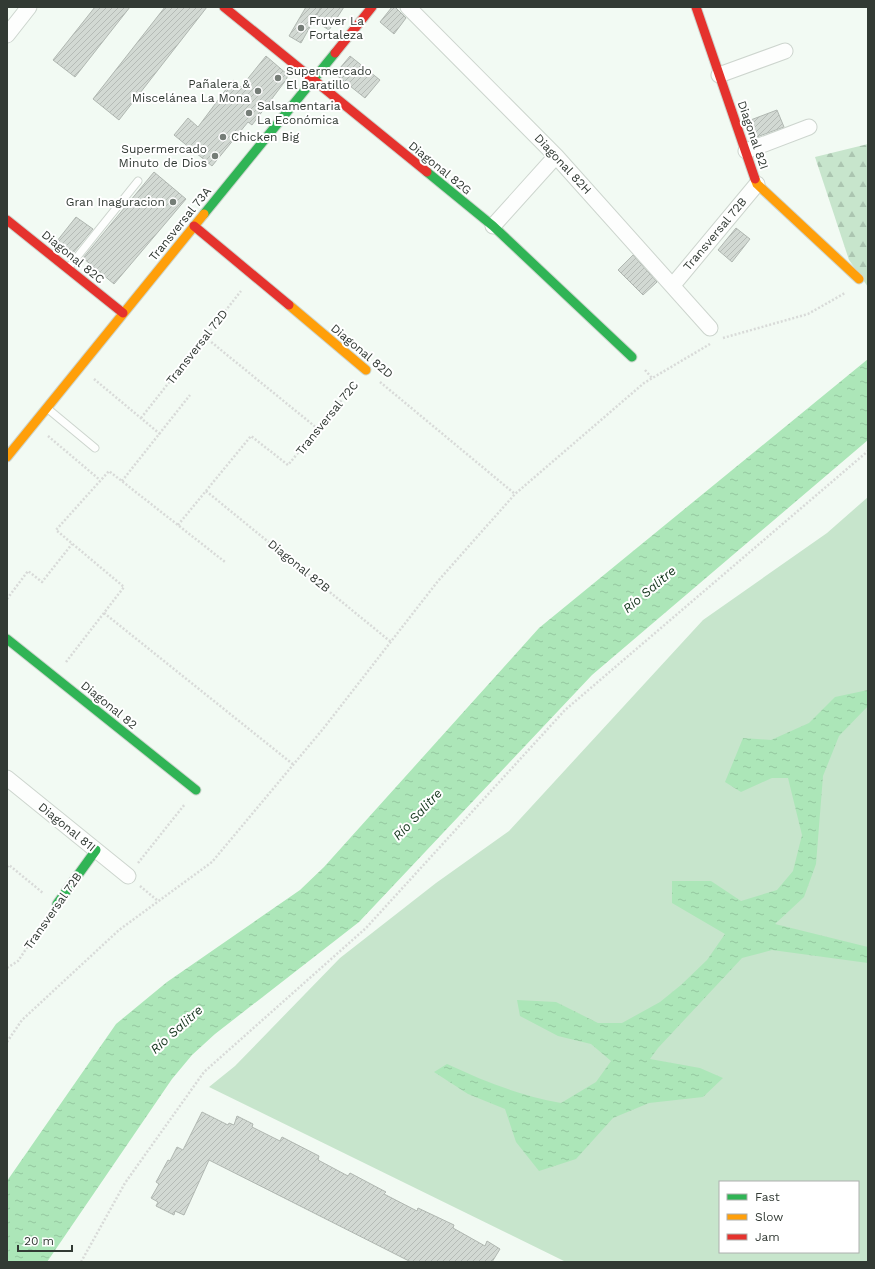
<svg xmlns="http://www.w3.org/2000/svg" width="875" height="1269" viewBox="0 0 875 1269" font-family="'Work Sans',sans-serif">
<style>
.grass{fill:#c7e5cc;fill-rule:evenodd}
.forest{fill:url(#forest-firs)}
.water{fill:url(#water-ripples)}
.building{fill:url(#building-hatch);stroke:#b0b7b1}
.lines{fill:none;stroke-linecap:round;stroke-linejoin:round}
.lane-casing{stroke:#cdd5ce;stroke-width:9}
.street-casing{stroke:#cdd5ce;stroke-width:17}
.fast-casing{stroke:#cdd5ce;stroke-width:11}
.slow-casing{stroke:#cdd5ce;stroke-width:11}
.jam-casing{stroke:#cdd5ce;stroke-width:11}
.path{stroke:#d8dad8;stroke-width:2.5;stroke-dasharray:2 2;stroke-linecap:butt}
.lane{stroke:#fdfefd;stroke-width:7}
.street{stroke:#fdfefd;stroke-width:15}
.fast{stroke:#30b455;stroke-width:9}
.slow{stroke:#ff9f0a;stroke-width:9}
.jam{stroke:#e5322d;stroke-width:9}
.poi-dot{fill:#757d77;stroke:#fff;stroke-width:1.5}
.labels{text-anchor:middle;stroke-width:4;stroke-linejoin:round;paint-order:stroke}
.poi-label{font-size:12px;fill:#323a34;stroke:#fff;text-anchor:start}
.street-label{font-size:12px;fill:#323a34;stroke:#fff}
.water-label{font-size:13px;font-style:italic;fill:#15361d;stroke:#fff}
</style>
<defs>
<pattern id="forest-firs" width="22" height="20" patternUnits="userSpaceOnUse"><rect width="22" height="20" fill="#c7e5cc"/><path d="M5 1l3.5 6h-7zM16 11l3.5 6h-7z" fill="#abc5b0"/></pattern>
<pattern id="water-ripples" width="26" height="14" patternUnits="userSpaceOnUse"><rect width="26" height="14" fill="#ace6b8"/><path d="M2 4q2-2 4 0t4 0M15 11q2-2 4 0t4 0" fill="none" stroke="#94c69f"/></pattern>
<pattern id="building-hatch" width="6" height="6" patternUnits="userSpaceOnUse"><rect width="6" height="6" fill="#d2d9d3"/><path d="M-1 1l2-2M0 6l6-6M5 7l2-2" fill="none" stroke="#b5bbb6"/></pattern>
</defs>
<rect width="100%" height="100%" fill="#f2faf3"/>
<path class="grass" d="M 868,497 L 868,1262 L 566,1262 L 209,1087 L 235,1066 L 340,958 L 436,883 L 509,831 L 703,620 L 827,533 ZM 720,1182 L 858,1182 L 858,1252 L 720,1252 Z"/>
<path class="forest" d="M 868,144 L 868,287 L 849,260 L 815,157 Z"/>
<path class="water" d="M 868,359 L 868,440 L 592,675 L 359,922 L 215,1034 L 192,1055 L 172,1079 L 47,1262 L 7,1262 L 7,1181 L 116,1024 L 167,982 L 300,890 L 324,867 L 539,628 Z
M 868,690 L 868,706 L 839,736 L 823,776 L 816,864 L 804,897 L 775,924 L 868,947 L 868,963 L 772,950 L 742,958 L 658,1048 L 650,1059 L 700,1068 L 723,1078 L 703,1097 L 649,1103 L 613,1118 L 576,1159 L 539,1171 L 516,1142 L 505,1109 L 468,1094 L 434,1072 L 447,1064 C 486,1082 518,1095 561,1103 L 596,1082 L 611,1061 L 591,1044 L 558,1036 L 520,1016 L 517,1000 L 556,1002 L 598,1023 L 622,1023 L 660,1002 L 681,985 L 707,960 L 725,934 L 672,903 L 672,881 L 711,881 L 741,901 L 777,890 L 793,871 L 802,835 L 788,778 L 772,778 L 741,792 L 725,782 L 743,738 L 771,740 L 809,723 L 835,697 Z"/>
<path class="building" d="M 95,7 L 130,7 L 75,77 L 53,60 Z
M 165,7 L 207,7 L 119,120 L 93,99 Z
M 306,7 L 321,7 L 301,43 L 289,36 Z
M 322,7 L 344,7 L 329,30 L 313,20 Z
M 392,7 L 395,7 L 406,18 L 394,34 L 380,22 Z
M 266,56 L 288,75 L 286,80 L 252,125 L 248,122 L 212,166 L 174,135 L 188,118 L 198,127 L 233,80 L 241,87 Z
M 350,56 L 380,80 L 365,98 L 335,74 Z
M 777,110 L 784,127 L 754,138 L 748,121 Z
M 154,172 L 186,199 L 114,284 L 83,258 Z
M 76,217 L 93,229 L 73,253 L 57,241 Z
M 736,228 L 750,239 L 732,262 L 718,250 Z
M 633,255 L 657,282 L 643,295 L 618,270 Z
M 202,1112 L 228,1125 L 229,1123 L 234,1125 L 237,1116 L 253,1124 L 252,1127 L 280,1141 L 282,1137 L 319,1156 L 318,1160 L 348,1176 L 350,1173 L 386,1192 L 384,1194 L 417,1211 L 418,1208 L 454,1225 L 453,1228 L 485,1246 L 487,1241 L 500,1249 L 492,1262 L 411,1262 L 209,1160 L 184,1215 L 175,1211 L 174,1215 L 156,1206 L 158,1202 L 151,1198 L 159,1184 L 156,1182 L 168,1160 L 170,1161 L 177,1147 L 183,1150 Z"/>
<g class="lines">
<g class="lane-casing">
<path id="lane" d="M 69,267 L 138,181
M 48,409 L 95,448"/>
</g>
<g class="street-casing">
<path id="street" d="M 408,7 L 556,156 L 710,328
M 7,35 L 29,7
M 719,75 L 785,51
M 746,151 L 809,127
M 493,226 L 556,156
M 673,285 L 757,184
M 7,778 L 128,876"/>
</g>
<g class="fast-casing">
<path id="fast" d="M 427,172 L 493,226 L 632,357
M 204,214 L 335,53
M 7,639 L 196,790
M 57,904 L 96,850"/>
</g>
<g class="slow-casing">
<path id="slow" d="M 755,179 L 757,184 L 859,279
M 289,305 L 366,370
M 7,457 L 204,214"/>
</g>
<g class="jam-casing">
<path id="jam" d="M 224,7 L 427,172
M 696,7 L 755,179
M 335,53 L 372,7
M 7,220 L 123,313
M 194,226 L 289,305"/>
</g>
<path class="path" d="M 205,337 L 318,429
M 723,338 L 808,314 L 845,293
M 645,370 L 652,378
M 94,379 L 160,434
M 380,382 L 515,494
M 141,418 L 241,291
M 48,436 L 100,480
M 122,481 L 190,395
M 206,491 L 391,642
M 178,525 L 251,436 L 288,465 L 355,384
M 7,599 L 28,571 L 42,582 L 72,544
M 104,613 L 294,765
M 66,662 L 124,587 L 56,530 L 109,471 L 225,562
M 138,863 L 185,804
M 7,867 L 9,865 L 43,893
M 140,886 L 158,901
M 7,968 L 18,961 L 47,918
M 7,1042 L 22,1020 L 119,930 L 212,862 L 323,729 L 438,581 L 515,494 L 644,383 L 710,344
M 81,1262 L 125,1183 L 204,1072 L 366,928 L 565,710 L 868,451"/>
<use href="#lane" class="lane"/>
<use href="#street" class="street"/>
<use href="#fast" class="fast"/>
<use href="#slow" class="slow"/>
<use href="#jam" class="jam"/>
</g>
<g class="poi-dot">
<circle cx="301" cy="28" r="4"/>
<circle cx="278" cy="78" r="4"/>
<circle cx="258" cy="91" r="4"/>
<circle cx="249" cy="113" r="4"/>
<circle cx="223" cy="137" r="4"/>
<circle cx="215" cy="156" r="4"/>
<circle cx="173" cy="202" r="4"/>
</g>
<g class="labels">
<g class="poi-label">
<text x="309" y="25">Fruver La<tspan x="309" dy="14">Fortaleza</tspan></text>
<text x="286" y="75">Supermercado<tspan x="286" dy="14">El Baratillo</tspan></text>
<text x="250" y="88" text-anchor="end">Pañalera &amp;<tspan x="250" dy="14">Miscelánea La Mona</tspan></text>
<text x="257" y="110">Salsamentaria<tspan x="257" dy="14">La Económica</tspan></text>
<text x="231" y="141">Chicken Big</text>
<text x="207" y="153" text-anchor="end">Supermercado<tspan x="207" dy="14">Minuto de Dios</tspan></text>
<text x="165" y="206" text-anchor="end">Gran Inaguracion</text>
</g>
<g class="street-label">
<text transform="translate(753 135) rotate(71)" y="4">Diagonal 82I</text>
<text transform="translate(563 164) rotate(47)" y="4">Diagonal 82H</text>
<text transform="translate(440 168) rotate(39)" y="4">Diagonal 82G</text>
<text transform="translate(180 224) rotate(-51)" y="4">Transversal 73A</text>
<text transform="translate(715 234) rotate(-50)" y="4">Transversal 72B</text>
<text transform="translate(73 257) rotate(39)" y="4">Diagonal 82C</text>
<text transform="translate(197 347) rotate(-52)" y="4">Transversal 72D</text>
<text transform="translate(362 351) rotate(40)" y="4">Diagonal 82D</text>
<text transform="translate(327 418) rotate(-51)" y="4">Transversal 72C</text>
<text transform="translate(299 566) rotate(39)" y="4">Diagonal 82B</text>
<text transform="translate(109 705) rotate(39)" y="4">Diagonal 82</text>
<text transform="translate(67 827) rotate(39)" y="4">Diagonal 81I</text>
<text transform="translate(53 911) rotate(-55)" y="4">Transversal 72B</text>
</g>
<g class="water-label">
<text transform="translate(649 589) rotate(-40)" y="5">Río Salitre</text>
<text transform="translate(417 814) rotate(-47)" y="5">Río Salitre</text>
<text transform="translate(176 1029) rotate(-42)" y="5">Río Salitre</text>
</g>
</g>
<rect width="875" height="1269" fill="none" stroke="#323a34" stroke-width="16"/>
<rect x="719" y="1181" width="140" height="72" fill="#ffffff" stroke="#adb0ae"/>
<rect x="727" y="1194" width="20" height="6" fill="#30b455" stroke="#adb0ae"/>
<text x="755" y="1201" font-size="12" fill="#323a34">Fast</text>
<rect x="727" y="1214" width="20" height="6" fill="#ff9f0a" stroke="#adb0ae"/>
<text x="755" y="1221" font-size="12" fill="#323a34">Slow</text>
<rect x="727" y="1234" width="20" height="6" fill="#e5322d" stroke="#adb0ae"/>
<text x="755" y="1241" font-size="12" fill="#323a34">Jam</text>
<path d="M18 1245v6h54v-6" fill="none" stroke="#323a34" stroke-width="2"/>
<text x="24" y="1245" font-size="12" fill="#323a34" stroke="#ffffff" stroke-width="3" paint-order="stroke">20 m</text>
</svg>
